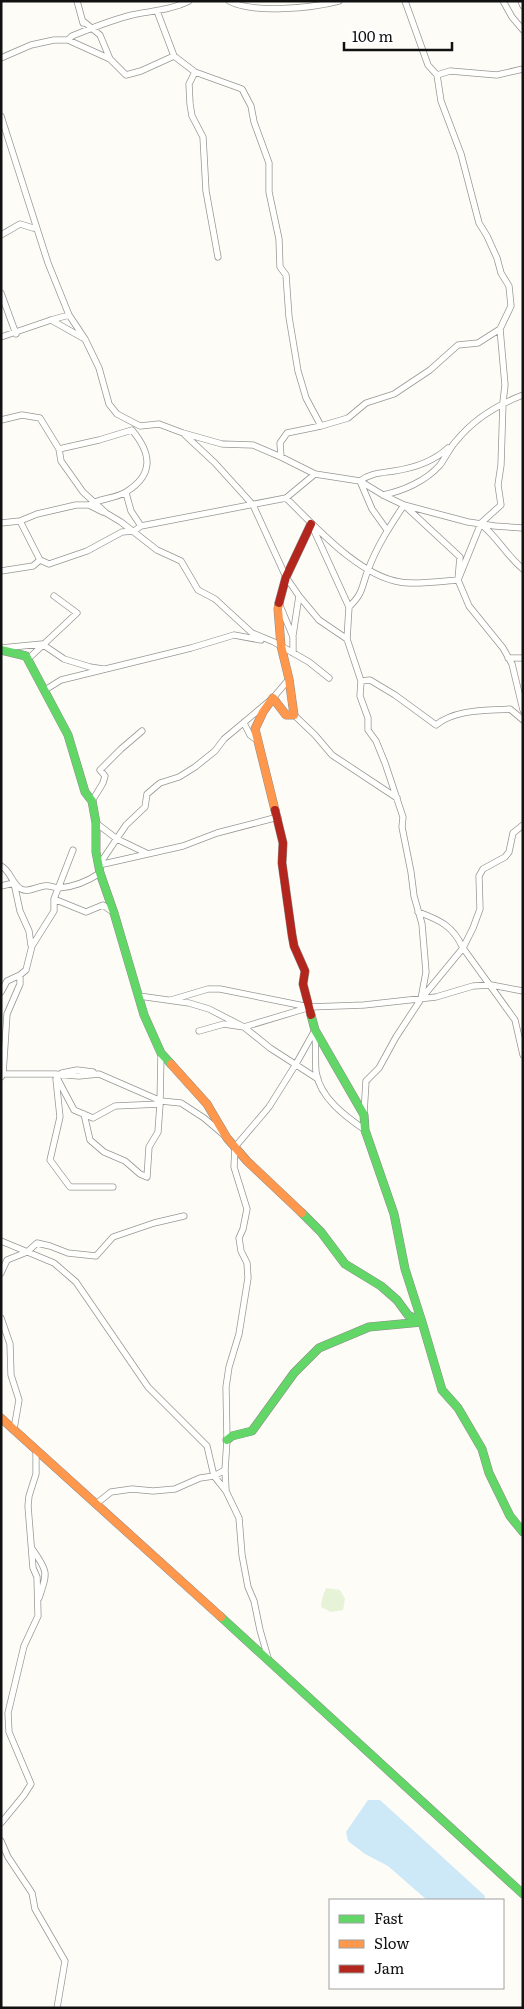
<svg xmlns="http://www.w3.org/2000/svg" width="524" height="2009" viewBox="0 0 524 2009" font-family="Literata,serif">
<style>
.green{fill:#e7f3d7}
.water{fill:#cde8f7}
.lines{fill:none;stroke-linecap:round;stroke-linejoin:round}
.street-casing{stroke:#979795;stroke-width:7}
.fast-casing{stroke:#8e8d8b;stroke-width:9}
.slow-casing{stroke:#8e8d8b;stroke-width:9}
.jam-casing{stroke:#8e8d8b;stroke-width:9}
.street{stroke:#fffffe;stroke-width:5.5}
.fast{stroke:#63d668;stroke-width:8}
.slow{stroke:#ff974d;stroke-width:8}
.jam{stroke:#b3261e;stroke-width:8}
</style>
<rect width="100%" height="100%" fill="#fdfcf7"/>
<path class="green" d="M 326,1588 L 340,1590 L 345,1599 L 343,1610 L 331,1612 L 321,1607 L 322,1599 Z"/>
<path class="water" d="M 368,1800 L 380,1800 L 485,1896 L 484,1900 L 427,1900 L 388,1866 L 365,1854 L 348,1841 L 346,1832 Z"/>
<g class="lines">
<g class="street-casing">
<path id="street" d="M 77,1 L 83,23
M 229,1 C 254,14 312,8 339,1
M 405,1 L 428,65 L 437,75 L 441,101 L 461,154 L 479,223 L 487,236 L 497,258 L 501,273 L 509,286 L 511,306 L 500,329 L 505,385 L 503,402 L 501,465 L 498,485 L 501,505 L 481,523 L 458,580 L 469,606 L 503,648 L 512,664 L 523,710
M 503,1 L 512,17 L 523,30
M 521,1 L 523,6
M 157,11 L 174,56
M 83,21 L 100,35 L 110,59
M 68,40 L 72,36 C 92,28 111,20 132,15 C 151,11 171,10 189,1
M 1,58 L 31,45 L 54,40 L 68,40 L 110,59 L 126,75 L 141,71 L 174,56 L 195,72 L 242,89 L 251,106 L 254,122 L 269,163 L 269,192 L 279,239 L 280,267 L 286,275 L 289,317 L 298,371 L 306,398 L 321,426
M 195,72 L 189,84 L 190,104 L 192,116 L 203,137 L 206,191 L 218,257
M 437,75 L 450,71 L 497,75 L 523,69
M 1,116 L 48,263 L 69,315 L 85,339 L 99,368 L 109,404 L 117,414 L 140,426 L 159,424 L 183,433 L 222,444 L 253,445 L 281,457 L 315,474 L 360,481 L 383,495 L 404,505 L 468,522 L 495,526 L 523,528
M 1,235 L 20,224 L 33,228
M 1,293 L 16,334
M 51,320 L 83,338
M 1,337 L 51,320 L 69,315
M 1,420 L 22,415 L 40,418 L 59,449 L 61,461 L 83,492 L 106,513 L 121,522 L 157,550 L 181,561 L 198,590 L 215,599 L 252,633 L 274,642 L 309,662 L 329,678
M 185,435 L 215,463 L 253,505 L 286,577 L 299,596 L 319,620 L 347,639
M 59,449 L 99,440 L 132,430 C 151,453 155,474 126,492 C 115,499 100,498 89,505
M 281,457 L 280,443 L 287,433 L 321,426 L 348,418 L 366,403 L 394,394 L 430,370 L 458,345 L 478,343 L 500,329
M 126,493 L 131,511 L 141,526
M 383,495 C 403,491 426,481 440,465 C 446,457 450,447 457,440 C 475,418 497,405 523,395
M 286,498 L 315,474
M 20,521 L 40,560 L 49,564 L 87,551 L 122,532 L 134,531 L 141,526 L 286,498 C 315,526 359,576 400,582 C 415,585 442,581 458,580 L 460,557 L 404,505 C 390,526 377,546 368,570 C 361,588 364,592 349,607
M 1,523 L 20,521 L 37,514 L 76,505 L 89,505 L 103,512
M 482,525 C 498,538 507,556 523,569
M 312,526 L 349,607 L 347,639 L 361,681 L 360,696 L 368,718 L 368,730 L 376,741 L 385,763 L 403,817 L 402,827 L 411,872 L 414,896 L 422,924 L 426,972 L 421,999
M 387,530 L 372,509 L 360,481 C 371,473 381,473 394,471 C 414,468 433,462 448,448
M 1,571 L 33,566 L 40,560
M 279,603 L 293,637 L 293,653
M 293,635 L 299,596
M 1,648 L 42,644 L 64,659 L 90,667 L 103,669
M 508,658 L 523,658
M 28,659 L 77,613 L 54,596
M 361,681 L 370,680 L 395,695 L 436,725 C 456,709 485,711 510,709 L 523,720
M 45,690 L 61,680 L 191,648 L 234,635 L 261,640
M 294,715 L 315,735 L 332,755 L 397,798
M 244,723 L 250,735 L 258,741
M 92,801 L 103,783 L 105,776 L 100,770 L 121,749 L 142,731
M 96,823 L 117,839 L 146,853
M 99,865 L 126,825 L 145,807 L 147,794 L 160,783 L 179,777 L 195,767 L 215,751 L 224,739 L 273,698 L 289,679
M 99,865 L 183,846 L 217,833 L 278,817
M 1,866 C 11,871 11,883 21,889 C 28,893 36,887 44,886 C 50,885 54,888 59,888 C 74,887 88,881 100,873
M 1,886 L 14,883 L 20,911 L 29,931 L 31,945
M 54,899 L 86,912 L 103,905 L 114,913
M 418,912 C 440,920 453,926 463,948 L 515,1020 L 523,1055
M 1,992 L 7,981 L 20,975 L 26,970 L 32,946 L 54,911 L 54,899 L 73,850
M 139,996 L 189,1003 L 209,1009 L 244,1027 L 270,1048 L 318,1079
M 171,1000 L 208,989 L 220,989 L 309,1007 L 364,1005 L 436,997 L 473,986 L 491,985 L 523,991
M 199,1031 L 224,1024 L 244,1027 L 307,1008
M 315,1032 C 316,1045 315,1059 316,1072 C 320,1098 345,1116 365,1130
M 62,1073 L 77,1070 L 93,1072
M 3,1074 L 7,1014 L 20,984 L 20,975
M 55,1074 L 79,1076 L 99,1074 L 161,1101 L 181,1103 L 204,1118 L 224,1135
M 1,1077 L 3,1074 L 55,1074 L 74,1110 L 93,1118 L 115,1106 L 160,1104 L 161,1053
M 56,1079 L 60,1117 L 50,1160 L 70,1187 L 113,1187
M 364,1113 L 366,1081 L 379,1068 L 396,1037 L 421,999 L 463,948 L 473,928 L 480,909 L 479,876 L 483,869 L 505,857 L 509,852 L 513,833 L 523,825
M 84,1114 L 90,1140 L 104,1152 L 125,1161 L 140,1174 L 147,1177 L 149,1147 L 158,1132 L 160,1104
M 1,1241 L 54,1263 L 76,1282 L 148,1387 L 207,1446 L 214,1476 L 225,1470
M 1,1273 L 7,1260 L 27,1252 L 37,1243 L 50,1246 L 68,1253 L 96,1256 L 113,1237 L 154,1223 L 184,1216
M 1,1318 L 10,1344 L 11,1375 L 19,1400 L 14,1429
M 226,1491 L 225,1470 L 227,1440 L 226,1387 L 229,1367 L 239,1334 L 248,1278 L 247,1263 L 241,1251 L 239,1238 L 243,1229 L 247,1209 L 234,1167 L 235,1147 L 269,1107 L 296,1064 L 315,1030
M 96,1504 L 111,1492 L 132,1489 L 153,1491 L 175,1489 L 200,1478 L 214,1476 L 226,1491 L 239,1518 L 242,1555 L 248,1587 L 254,1601 L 260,1630 L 268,1658
M 33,1550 C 49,1573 47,1573 39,1598
M 1,1823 L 24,1795 L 31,1784 L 9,1732 L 8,1713 L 24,1646 L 38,1616 L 37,1577 L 33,1568 L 28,1506 L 29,1496 L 36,1474 L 36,1451
M 1,1841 L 8,1857 L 32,1893 L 35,1909 L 65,1961 L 57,2008"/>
</g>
<g class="fast-casing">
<path id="fast" d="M 1,650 L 26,656 L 68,735 L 85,792 L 92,801 L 96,823 L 96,852 L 100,873 L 114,913 L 144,1015 L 161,1053 L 171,1064
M 302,1213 L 321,1232 L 345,1264 L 381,1286 L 397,1300 L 408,1315 L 422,1322 L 442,1390 L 458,1408 L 482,1449 L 489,1473 L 510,1516 L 523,1532
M 227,1440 L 232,1436 L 252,1431 L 294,1373 L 319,1348 L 369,1327 L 422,1322 L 405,1269 L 394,1214 L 365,1130 L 364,1115 L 315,1030 L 311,1015
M 221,1617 L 523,1894"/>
</g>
<g class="slow-casing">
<path id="slow" d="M 275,810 L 255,729 L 263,712 L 273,698 L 286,715 L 294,715 L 289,679 L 281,646 L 278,609 L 279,603
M 171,1064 L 207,1104 L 227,1138 L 247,1161 L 302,1213
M 1,1418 L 221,1617"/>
</g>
<g class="jam-casing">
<path id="jam" d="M 279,603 L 286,577 L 311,524
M 275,810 L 283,843 L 282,863 L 292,935 L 294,946 L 305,971 L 303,984 L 311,1015"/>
</g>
<use href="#street" class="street"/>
<use href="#fast" class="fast"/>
<use href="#slow" class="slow"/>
<use href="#jam" class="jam"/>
</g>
<rect width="524" height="2009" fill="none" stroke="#111111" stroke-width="5"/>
<rect x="329" y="1899" width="175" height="90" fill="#ffffff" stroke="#a0a0a0"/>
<rect x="339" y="1915" width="25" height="8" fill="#63d668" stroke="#a0a0a0"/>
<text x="374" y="1924" font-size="15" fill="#111111">Fast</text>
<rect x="339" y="1940" width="25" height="8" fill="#ff974d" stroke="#a0a0a0"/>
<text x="374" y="1949" font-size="15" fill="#111111">Slow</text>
<rect x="339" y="1965" width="25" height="8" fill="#b3261e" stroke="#a0a0a0"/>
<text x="374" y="1974" font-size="15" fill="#111111">Jam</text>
<path d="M344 42v8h108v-8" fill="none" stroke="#111111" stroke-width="2.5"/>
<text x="352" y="42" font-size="15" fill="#111111" stroke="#ffffff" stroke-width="4" paint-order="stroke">100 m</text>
</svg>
